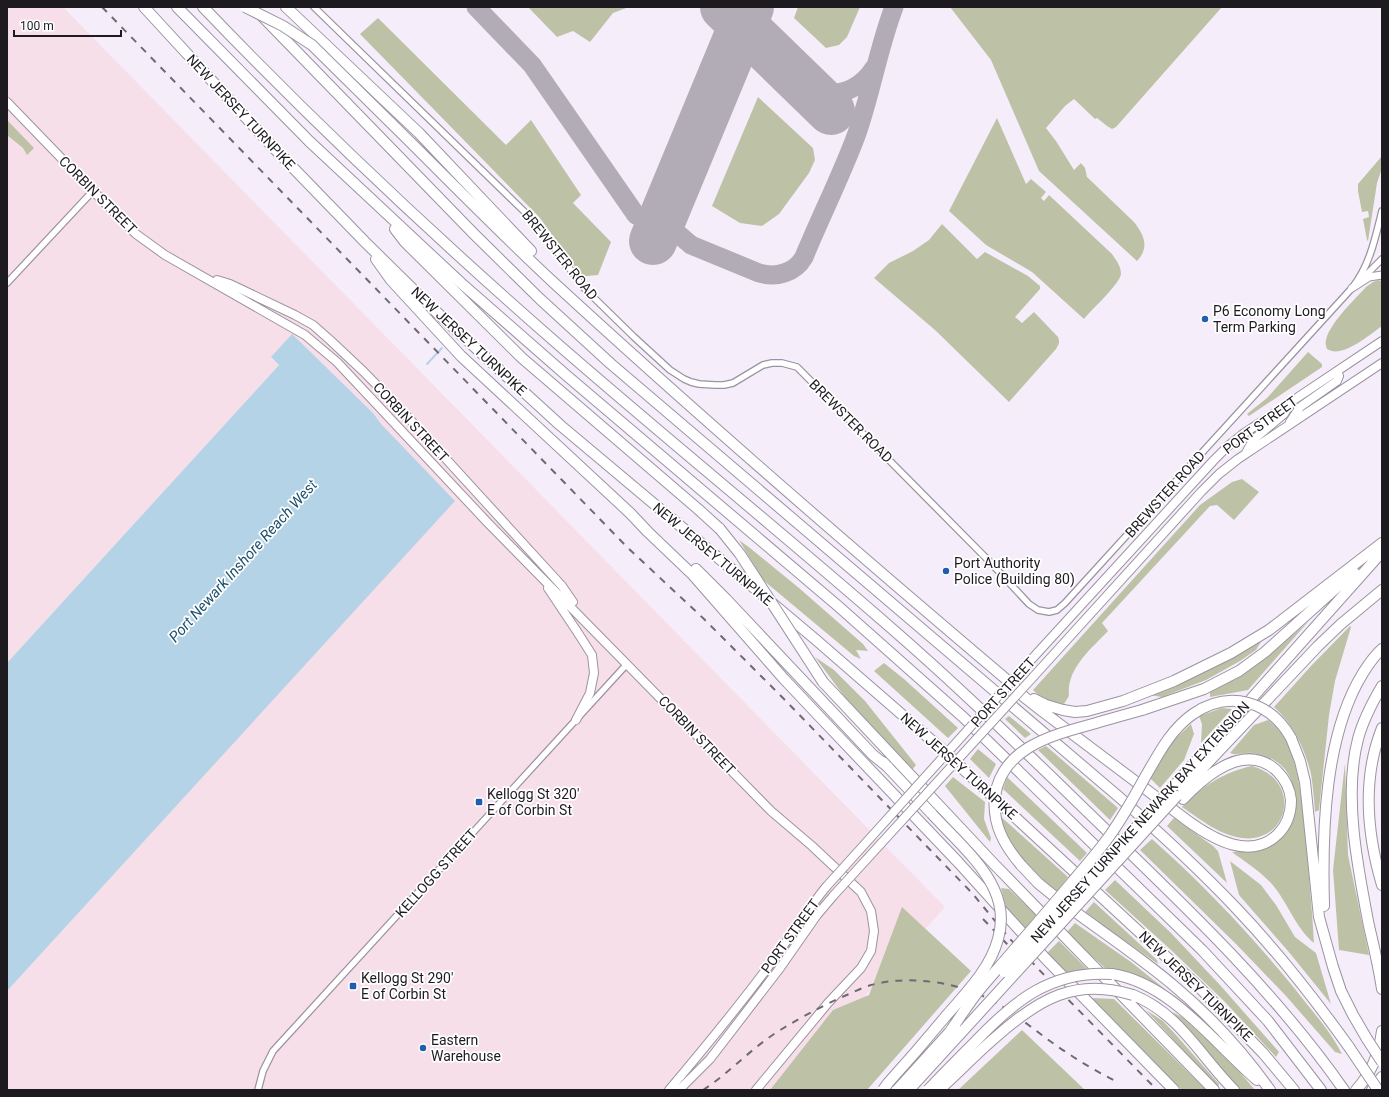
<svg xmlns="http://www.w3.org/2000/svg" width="1389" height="1097" viewBox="0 0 1389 1097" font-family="Roboto,sans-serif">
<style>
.industrial{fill:#f7dfea}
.green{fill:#bdc2a7}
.water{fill:#b5d3e6}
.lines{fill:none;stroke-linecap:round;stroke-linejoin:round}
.stream{stroke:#b5d3e6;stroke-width:2}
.taxiway{stroke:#b2acb6;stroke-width:19}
.runway{stroke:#b2acb6;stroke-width:48}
.minor-casing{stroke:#9c93a1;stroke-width:8}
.tertiary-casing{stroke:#9c93a1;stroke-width:9}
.secondary-casing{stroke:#9c93a1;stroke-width:10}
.motorway-casing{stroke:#9c93a1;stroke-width:12}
.minor{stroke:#fff;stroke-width:5.5}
.tertiary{stroke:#fff;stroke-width:7}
.secondary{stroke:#fff;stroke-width:8}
.motorway{stroke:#fff;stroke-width:10}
.rail{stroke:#6f6a72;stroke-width:2;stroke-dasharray:7 7;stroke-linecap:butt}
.secondary-bridge-casing{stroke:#9c93a1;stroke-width:10;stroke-linecap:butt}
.motorway-bridge-casing{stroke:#9c93a1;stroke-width:12;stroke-linecap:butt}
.secondary-bridge{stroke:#fff;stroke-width:8}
.motorway-bridge{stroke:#fff;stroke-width:10}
.poi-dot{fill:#1f5dae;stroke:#fff;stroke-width:1.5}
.labels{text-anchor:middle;stroke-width:3.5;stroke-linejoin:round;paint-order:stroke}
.street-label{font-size:14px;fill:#1e1b20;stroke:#fff}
.poi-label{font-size:14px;fill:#1e1b20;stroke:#fff;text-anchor:start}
.water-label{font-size:15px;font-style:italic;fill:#1d506c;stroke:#fff}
</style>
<rect width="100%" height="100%" fill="#f6edfb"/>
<path class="industrial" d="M 7,7 L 63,7 L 945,907 L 781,1090 L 7,1090 L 7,991 L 214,764 L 382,425 L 373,413 L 350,391 L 271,358 L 279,365 L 7,663 Z"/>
<path class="green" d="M 528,7 L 629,7 L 613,13 L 590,42 L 573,31 L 557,37 Z
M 798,7 L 860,7 L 847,37 L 839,45 L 826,48 L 794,18 Z
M 950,7 L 1222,7 L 1116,127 L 1112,129 L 1107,126 L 1097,118 L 1095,119 L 1074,99 L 1065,106 L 1046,128 L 1056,141 L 1074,170 L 1081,163 L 1085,168 L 1087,177 L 1134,222 C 1144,235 1150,247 1137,261 L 1039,171 L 991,60 Z
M 378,18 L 506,145 L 531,120 L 581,195 L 573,203 L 611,242 L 598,275 L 587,276 L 583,278 L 540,218 L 360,34 Z
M 758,97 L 813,148 L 815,160 L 809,173 L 779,214 L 762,226 L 740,223 L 712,206 Z
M 997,118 L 1026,184 L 1031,179 L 1046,192 L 1041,198 L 1044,201 L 1049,195 L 1112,254 C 1116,260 1121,266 1121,274 C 1120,284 1091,310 1084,319 L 1032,272 L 986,245 L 949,211 Z
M 7,120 L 34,148 L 27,155 L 23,148 L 7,135 Z
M 1382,156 L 1382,168 L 1377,183 L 1368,241 L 1367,240 L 1363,219 L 1369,217 L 1368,211 L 1362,212 L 1358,191 L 1358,184 Z
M 942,224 L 977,259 L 985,252 L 1028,276 L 1040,286 L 1040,289 L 1015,317 L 1022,323 L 1034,312 L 1058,337 C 1060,342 1059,344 1056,349 L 1009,402 L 935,330 L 874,278 L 889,263 L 913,251 L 929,240 Z
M 1378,280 L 1382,281 L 1382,326 C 1369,335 1342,359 1327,349 C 1326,346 1325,343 1326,340 C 1329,324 1355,299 1366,287 L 1373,282 Z
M 1308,352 L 1322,364 L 1322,367 L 1249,416 L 1247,414 L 1267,398 Z
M 1242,479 L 1259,492 L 1234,520 L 1217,505 L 1210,506 L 1102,623 L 1108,631 C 1091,649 1066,669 1069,696 L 1064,704 L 1042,699 L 1033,690 L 1200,505 L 1232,482 Z
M 739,540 L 750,548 L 799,588 L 863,644 L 868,651 L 856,650 L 861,659 L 854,656 L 763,580 Z
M 1308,622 L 1248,690 L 1210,697 L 1210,692 C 1249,674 1276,649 1308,622 Z
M 1350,626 L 1351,627 L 1335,681 L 1329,715 L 1319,810 L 1315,812 C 1314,799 1313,786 1311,774 C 1305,749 1293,724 1274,707 L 1311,666 Z
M 1262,640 L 1256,650 L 1240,661 L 1206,680 L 1162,697 L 1149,695 L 1213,666 Z
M 815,657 L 834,670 L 865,701 L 916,765 L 912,770 L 855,711 Z
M 884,663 L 904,679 L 958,728 L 948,738 L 874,671 Z
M 1222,708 L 1232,709 L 1201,743 L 1202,724 L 1199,716 Z
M 1009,716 L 1031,734 L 1025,738 L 1005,719 Z
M 1268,720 C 1279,729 1288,741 1292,755 C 1300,779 1302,805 1305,830 C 1308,868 1312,906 1314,943 C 1294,927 1287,899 1269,881 C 1258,870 1244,861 1232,852 L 1247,851 L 1272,844 L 1295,801 C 1293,792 1293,782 1288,774 C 1282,762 1265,754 1252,753 C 1244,752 1237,756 1230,753 L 1254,725 Z
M 1191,724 L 1194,734 L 1184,760 L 1160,788 L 1150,778 L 1171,743 Z
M 1046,746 L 1118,808 L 1110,820 L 1038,750 Z
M 978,749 L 996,764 L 989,778 L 970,759 Z
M 1345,763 L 1348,855 L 1369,955 L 1339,950 L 1333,870 Z
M 1252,766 C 1303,780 1289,844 1242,838 C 1219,835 1200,819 1182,807 C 1200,787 1226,771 1252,766 Z
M 953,777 L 985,802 L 984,819 L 991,838 L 990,842 L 945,786 Z
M 1007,777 L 1087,853 L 1080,861 L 1003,789 Z
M 999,815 L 1068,877 L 1056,893 L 1021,858 L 1006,836 Z
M 1174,818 L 1213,846 L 1218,851 L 1227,883 L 1167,826 Z
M 1152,839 C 1204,885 1251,935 1295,989 C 1311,1010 1330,1030 1342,1054 L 1335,1052 L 1286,996 L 1236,944 L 1140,850 Z
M 1230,861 L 1261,885 L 1276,905 L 1295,937 L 1316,953 L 1331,1004 L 1288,951 L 1239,895 Z
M 1115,880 L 1171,933 L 1220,985 L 1279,1052 L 1276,1057 L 1224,1001 L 1171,950 L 1105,890 Z
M 1001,888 L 1009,889 L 1036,915 L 1025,929 L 1007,910 Z
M 1094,902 L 1157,960 L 1158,964 L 1085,912 Z
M 902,907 L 971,971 L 867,1090 L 770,1090 L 833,1010 L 869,995 Z
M 1075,923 L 1131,962 L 1180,1001 L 1160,989 L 1131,975 L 1105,968 L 1066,933 Z
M 1059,941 L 1088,970 L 1066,973 L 1047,953 Z
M 1091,998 L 1114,999 L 1206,1090 L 1182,1090 Z
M 1146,1010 L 1163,1021 L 1177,1036 L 1219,1084 L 1218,1088 Z
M 1173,1012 L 1183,1018 L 1232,1063 L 1255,1090 L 1240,1090 L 1186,1029 Z
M 1022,1030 L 1085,1090 L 958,1090 Z"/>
<path class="water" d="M 292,334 L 373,413 L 382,425 L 455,501 L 7,991 L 7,663 L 279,365 L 271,357 Z"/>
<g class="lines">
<path class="stream" d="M 427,364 L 442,348"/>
<path class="taxiway" d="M 476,7 L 532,65 L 636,215 L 644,219 L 654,220 L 665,212
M 799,79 C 807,85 816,92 827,93 C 847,95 864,84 874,68
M 676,185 L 670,207 L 670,215 L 672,224 L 677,233 L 691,245 L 759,273 C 776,278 795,273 804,257 C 821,216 841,176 856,136 C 871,94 878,49 894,7"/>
<path class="runway" d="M 724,7 L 831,111
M 653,241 L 750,7"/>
<g class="minor-casing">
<path id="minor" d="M 314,7 L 535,222 L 584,288 L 634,337 L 670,370 L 684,379 L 691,382 L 699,384 L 715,385 L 724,385 L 733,383 L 763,365 L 772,363 L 782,363 L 797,367 L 989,561 L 1029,604 L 1038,610 L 1049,612 L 1057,610 L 1065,603 L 1352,288 C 1370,265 1375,239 1382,211
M 1361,280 L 1382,259
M 7,283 L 93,191
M 258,1090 L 263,1071 L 273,1051 L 627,664"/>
</g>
<g class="tertiary-casing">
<path id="tertiary" d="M 1352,288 L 1369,277 L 1382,275"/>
</g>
<g class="secondary-casing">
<path id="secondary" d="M 7,102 L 93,191 L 136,234 L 165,255 L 305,335 L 337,362 L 488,523 L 771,811 L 812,846 L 861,892 L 871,911 L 874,931 L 871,951 L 861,968 L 828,1003 L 756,1090
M 217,280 L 230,284 L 295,315 L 313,325 L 330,340 L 364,372 L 405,414 L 562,586 L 573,602
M 1290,422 L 1300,407 L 1337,381 L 1339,376 L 1337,371
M 1246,453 L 1253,440 L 1284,414 L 1290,404
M 548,588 L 578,633 L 592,655 L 594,673 L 590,693 L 576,720
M 1019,673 L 1214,460 L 1228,446 L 1243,434 L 1382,341
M 1034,676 L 1201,492 L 1219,474 L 1238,459 L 1382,363
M 669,1090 C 702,1051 734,1012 765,971 C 786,943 804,914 826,887
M 679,1090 L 710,1059 L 780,968 L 817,915 L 834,895"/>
</g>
<g class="motorway-casing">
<path id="motorway" d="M 144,7 L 271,145 L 365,242 L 431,307 L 560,425 L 815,639 L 937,745 L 1201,989 L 1263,1053 L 1294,1090
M 177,7 L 309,141 L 461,283 L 566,375 L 838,606 L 963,717 L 1202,950 L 1268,1021 L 1321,1090
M 203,7 C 314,123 432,234 553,340 C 664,437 779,530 890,627 C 950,679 1007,734 1064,789 C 1162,885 1265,977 1344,1090
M 286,7 L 419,133 L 531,251
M 262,16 L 473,233 L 540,299 L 611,364 L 1119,797 C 1160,833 1199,869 1236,908 C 1277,951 1314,998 1349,1047
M 390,122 C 444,175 497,230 553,282 C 703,420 857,553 1013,685 L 1023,696 L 1042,711 L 1188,821 C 1213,839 1251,861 1278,834 C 1287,825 1291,813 1291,800 C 1290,789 1285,779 1277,771 C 1245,741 1205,776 1183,799
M 395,229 L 405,242 L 522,358 L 698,509 L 720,529
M 376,259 L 391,280 L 461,356 L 630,513 L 648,532 L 693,575 L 784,679 L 818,715 L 958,862 L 1045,958 L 1174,1090
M 696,569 L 726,599 L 873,755 L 888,767
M 823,682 L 994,864 L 1214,1090
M 1382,686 C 1372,703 1363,720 1358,739 C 1343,796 1358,869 1369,926 C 1374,947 1379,968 1382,989
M 1034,699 L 1046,705 L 1063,710 L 1075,712 L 1087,711 L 1123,701 L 1174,681 L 1231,653 L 1269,630 L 1382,543
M 1142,710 L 1204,689 L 1239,671 L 1265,652 L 1354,572
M 1382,728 C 1362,778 1367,834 1382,885
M 1291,738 L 1300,761 L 1305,782 L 1319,917 L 1333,967 L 1341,991 L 1353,1015 L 1367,1039
M 883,762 L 932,814
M 1171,789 L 1382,552
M 1183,789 L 1318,646 L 1341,624 L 1382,590
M 1021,865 L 1038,883 L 1054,896 C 1093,926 1135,953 1173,985 C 1209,1015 1243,1052 1270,1090
M 1324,906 C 1322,833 1324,736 1363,673 C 1368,665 1374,656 1382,649
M 1112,974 C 1171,983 1214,1043 1257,1080
M 1133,995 C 1179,1013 1200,1056 1234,1090
M 1356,1090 C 1372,1073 1379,1054 1382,1031
M 1372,1090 L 1382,1077"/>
</g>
<use href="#minor" class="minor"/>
<use href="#tertiary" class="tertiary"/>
<use href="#secondary" class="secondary"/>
<use href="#motorway" class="motorway"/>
<path class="rail" d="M 102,7 L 627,547 L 704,619 L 784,699 L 972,893 L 1010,939 L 1046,977 L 1157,1090
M 983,919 L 1008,945
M 703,1090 C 731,1072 753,1046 782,1029 C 803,1016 826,1004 849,994 C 856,991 864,987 871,985 C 912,974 964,983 1000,1005 C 1024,1020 1045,1039 1069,1054 C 1085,1065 1102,1074 1119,1083"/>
<g class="secondary-bridge-casing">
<path id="secondary-bridge" d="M 826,887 L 1019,673
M 834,895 L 1034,676"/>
</g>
<g class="motorway-bridge-casing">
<path id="motorway-bridge" d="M 245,7 L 283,26 L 312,45 L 390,122
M 720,529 L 740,554 L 823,682
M 1021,865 C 1004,845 992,824 995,796 C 1002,749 1049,736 1089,725 C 1106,720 1124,715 1142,710
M 1004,972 L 1171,789
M 951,1030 C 961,1016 970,1001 981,988 C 1011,953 1042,918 1072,882 C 1084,868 1097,853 1108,838 C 1122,819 1133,799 1144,779 C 1158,755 1170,730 1193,714 C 1229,689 1270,701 1291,738
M 1367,1039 L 1382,1062
M 1349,1047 L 1378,1090
M 883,1090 L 888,1083 C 908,1061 927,1039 946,1016 C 966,993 990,969 998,939 C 1003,922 1001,904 994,889 C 982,862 952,836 932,814
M 897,1090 L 955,1026
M 909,1090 L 1177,796
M 928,1090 C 943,1074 959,1058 975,1042 C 1014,1001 1051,970 1112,974
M 939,1090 C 959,1072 977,1053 997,1036 C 1039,999 1076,977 1133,995"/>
</g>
<use href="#secondary-bridge" class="secondary-bridge"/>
<use href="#motorway-bridge" class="motorway-bridge"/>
</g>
<g class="poi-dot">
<circle cx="1205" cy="319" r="4"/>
<circle cx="946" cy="571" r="4"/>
<rect x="475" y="798" width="8" height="8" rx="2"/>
<rect x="349" y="982" width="8" height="8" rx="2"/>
<circle cx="423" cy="1048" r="4"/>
</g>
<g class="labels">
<g class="street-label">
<text transform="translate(241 112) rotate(47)" y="5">NEW JERSEY TURNPIKE</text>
<text transform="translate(98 195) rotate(45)" y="5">CORBIN STREET</text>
<text transform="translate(560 255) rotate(51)" y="5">BREWSTER ROAD</text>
<text transform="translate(469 341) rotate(43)" y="5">NEW JERSEY TURNPIKE</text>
<text transform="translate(851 421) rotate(45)" y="5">BREWSTER ROAD</text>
<text transform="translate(411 422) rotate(47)" y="5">CORBIN STREET</text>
<text transform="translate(1260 425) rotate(-36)" y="5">PORT STREET</text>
<text transform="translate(1165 494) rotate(-48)" y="5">BREWSTER ROAD</text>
<text transform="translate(713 554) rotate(40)" y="5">NEW JERSEY TURNPIKE</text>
<text transform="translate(1003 692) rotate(-48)" y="5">PORT STREET</text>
<text transform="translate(697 735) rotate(46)" y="5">CORBIN STREET</text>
<text transform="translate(959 766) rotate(42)" y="5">NEW JERSEY TURNPIKE</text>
<text transform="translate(1140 822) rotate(-48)" y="5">NEW JERSEY TURNPIKE NEWARK BAY EXTENSION</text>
<text transform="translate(436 873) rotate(-48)" y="5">KELLOGG STREET</text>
<text transform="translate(790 936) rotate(-54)" y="5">PORT STREET</text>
<text transform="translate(1196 986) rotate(44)" y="5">NEW JERSEY TURNPIKE</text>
</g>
<g class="poi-label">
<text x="1213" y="316">P6 Economy Long<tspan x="1213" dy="16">Term Parking</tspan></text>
<text x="954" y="568">Port Authority<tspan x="954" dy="16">Police (Building 80)</tspan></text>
<text x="487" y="799">Kellogg St 320'<tspan x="487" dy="16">E of Corbin St</tspan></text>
<text x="361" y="983">Kellogg St 290'<tspan x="361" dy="16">E of Corbin St</tspan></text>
<text x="431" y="1045">Eastern<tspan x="431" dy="16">Warehouse</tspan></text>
</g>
<g class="water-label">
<text transform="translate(243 561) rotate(-48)" y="5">Port Newark Inshore Reach West</text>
</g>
</g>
<rect width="1389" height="1097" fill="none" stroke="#1e1b20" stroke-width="16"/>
<path d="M14 30v6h107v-6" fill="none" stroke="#1e1b20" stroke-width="2"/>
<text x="20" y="30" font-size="12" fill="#1e1b20" stroke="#ffffff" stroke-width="3" paint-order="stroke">100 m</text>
</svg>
